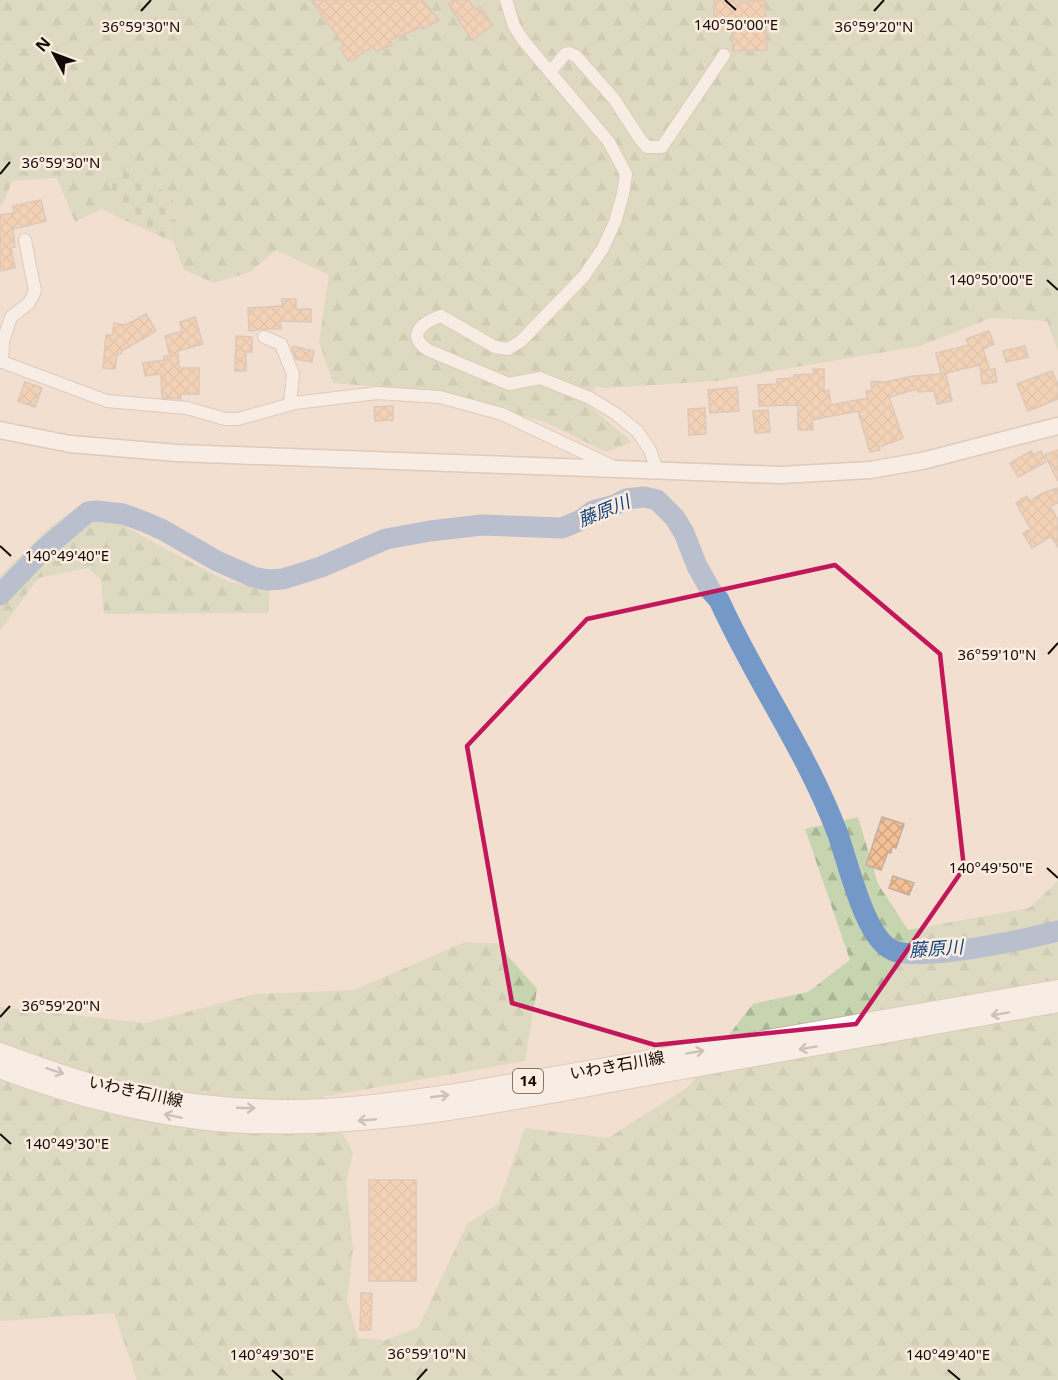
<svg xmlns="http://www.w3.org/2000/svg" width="1058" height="1380" viewBox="0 0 1058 1380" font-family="'Noto Sans','Noto Sans JP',sans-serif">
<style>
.forest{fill:url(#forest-firs)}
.cemetery{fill:url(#cemetery-stones)}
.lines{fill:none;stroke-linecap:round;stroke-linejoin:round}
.river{stroke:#7499c8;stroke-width:21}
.building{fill:url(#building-cross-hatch);stroke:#c2afa0;stroke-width:1.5}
.street-casing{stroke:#c5b3a3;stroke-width:14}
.secondary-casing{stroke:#c5b3a3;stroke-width:19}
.primary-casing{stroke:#c5b3a3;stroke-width:20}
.street{stroke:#fff;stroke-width:12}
.secondary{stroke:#fff;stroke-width:16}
.primary{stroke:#fff;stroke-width:18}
.oneway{stroke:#a09e9c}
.marked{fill:none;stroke:#c2185b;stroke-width:4.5;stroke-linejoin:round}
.ticks{fill:none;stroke:#120c07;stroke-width:2}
.labels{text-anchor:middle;stroke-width:5;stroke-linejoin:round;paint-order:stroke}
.shield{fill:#fcede0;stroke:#585048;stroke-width:1.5}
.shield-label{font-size:15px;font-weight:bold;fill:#120c07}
.street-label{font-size:16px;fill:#120c07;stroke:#fcede0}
.water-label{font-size:18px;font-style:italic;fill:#10447e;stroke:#fcede0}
.ticks-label{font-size:15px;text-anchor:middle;fill:#120c07;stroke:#fcede0;stroke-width:5;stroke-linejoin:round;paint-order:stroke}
</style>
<defs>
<pattern id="forest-firs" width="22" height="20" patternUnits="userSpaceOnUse" patternTransform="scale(1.5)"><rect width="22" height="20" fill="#c6d5af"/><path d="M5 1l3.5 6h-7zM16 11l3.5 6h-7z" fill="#a9b695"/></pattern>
<pattern id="cemetery-stones" width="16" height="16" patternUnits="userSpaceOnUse" patternTransform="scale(1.5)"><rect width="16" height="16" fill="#c6d5af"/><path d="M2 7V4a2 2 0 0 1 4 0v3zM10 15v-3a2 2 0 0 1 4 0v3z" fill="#a9b695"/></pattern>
<pattern id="building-cross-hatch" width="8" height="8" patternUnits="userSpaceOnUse" patternTransform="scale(1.5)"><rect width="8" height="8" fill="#f4c196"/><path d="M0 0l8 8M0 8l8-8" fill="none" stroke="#d0a580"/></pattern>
</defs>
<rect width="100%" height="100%" fill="#f2dfcf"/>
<path class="forest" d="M 0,0 L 1058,0 L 1058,351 L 1047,321 L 991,318 L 920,346 L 716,381 L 605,388 L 595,386 L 587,404 L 632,442 L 606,452 L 547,423 L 444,392 L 333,383 L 319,342 L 329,275 L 276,250 L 250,272 L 214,283 L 184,270 L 167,225 L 185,217 L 166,192 L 111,194 L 120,218 L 101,209 L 75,222 L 57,178 L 12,181 L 2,206 L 0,206 Z
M 84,503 L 167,550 L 229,582 L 270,589 L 268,613 L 104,614 L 101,580 L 88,568 L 38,578 L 0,631 L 0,576 L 51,526 Z
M 858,817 L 878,884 L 908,930 L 1029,908 L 1058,881 L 1058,1380 L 137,1380 L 114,1313 L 0,1321 L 0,1007 L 146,1023 L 256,994 L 354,990 L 465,942 L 502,944 L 508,956 L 537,989 L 525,1061 L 322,1097 L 353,1152 L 346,1183 L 353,1249 L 347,1301 L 358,1338 L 385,1340 L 418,1328 L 467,1224 L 498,1204 L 525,1128 L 608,1138 L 688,1087 L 753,1004 L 808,992 L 850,960 L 805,829 Z"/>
<path class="cemetery" d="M 115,166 L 166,192 L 185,217 L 167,225 L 173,242 L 120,218 L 111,194 Z"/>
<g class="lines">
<path class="river" d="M 0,595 L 43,550 L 88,512 L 96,511 L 123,514 L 145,522 L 163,530 L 217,561 L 253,577 L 268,580 L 283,579 L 321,567 L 386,539 L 430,531 L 482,525 L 562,528 L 581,520 L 593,511 L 615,505 L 626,499 L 644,497 L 657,500 L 675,518 L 684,533 L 697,566 L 711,591 L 719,600 C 755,680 806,750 837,832 C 848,861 864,937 892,950 C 918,963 1027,939 1058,931"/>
</g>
<path class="building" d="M 311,0 L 423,0 L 439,20 L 423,29 L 422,27 L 390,40 L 392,45 L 376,52 L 373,46 L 349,62 L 340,48 L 344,45 Z
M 454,0 L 469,0 L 475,10 L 480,7 L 493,25 L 472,40 L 448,4 Z
M 714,0 L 740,0 L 740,2 L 765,0 L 767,50 L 733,51 L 732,30 L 714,29 Z
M 41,200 L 46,221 L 13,229 L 15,247 L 11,248 L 15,268 L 0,271 L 0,215 L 14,213 L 13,206 Z
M 282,299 L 296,299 L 296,309 L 311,309 L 311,322 L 280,321 L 281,329 L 263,329 L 249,331 L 248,308 L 282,306 Z
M 146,314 L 156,331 L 122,351 L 121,354 L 117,355 L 115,369 L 103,368 L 106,335 L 112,335 L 114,323 L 126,325 Z
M 195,317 L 203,344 L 178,351 L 179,368 L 199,368 L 199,394 L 181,394 L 181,399 L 162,398 L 161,374 L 145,376 L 143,363 L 164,360 L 164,356 L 170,356 L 165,336 L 182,331 L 180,322 Z
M 989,331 L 994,344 L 983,349 L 990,370 L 995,369 L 997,382 L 982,384 L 980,365 L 941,374 L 946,374 L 952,401 L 937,404 L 934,391 L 918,392 L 917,389 L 889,397 L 903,438 L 879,447 L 880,450 L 870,452 L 858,411 L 812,420 L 813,430 L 798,430 L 798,405 L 759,406 L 758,385 L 777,384 L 777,379 L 794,378 L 794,375 L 814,374 L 813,369 L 824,369 L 824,391 L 829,390 L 831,405 L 868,398 L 866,391 L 872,390 L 871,382 L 880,381 L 880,383 L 913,376 L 941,374 L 936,353 L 969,345 L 966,339 Z
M 236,336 L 252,337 L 252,352 L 246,352 L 246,371 L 235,371 Z
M 293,346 L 314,351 L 312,362 L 296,359 L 292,350 Z
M 1025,346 L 1028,357 L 1006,362 L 1003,351 Z
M 1052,371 L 1058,385 L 1058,399 L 1028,411 L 1017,384 Z
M 25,382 L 42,388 L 35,407 L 18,401 Z
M 737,387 L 739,411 L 710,413 L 708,390 Z
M 393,406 L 393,420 L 375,421 L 374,407 Z
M 705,408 L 706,434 L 689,435 L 688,409 Z
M 768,410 L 770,432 L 755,433 L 753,411 Z
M 1058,450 L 1058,481 L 1045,455 Z
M 1031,451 L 1034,455 L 1041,451 L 1046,462 L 1018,477 L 1010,463 Z
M 1058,488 L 1058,503 L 1050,506 L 1058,520 L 1058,547 L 1051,536 L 1032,548 L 1023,533 L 1031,529 L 1016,503 L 1027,496 L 1030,501 L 1043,493 Z
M 882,817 L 904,824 L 896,848 L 892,847 L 891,853 L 888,852 L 881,870 L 866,865 Z
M 893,876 L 914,883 L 909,895 L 889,888 Z
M 369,1180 L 416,1180 L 416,1281 L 369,1281 Z
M 361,1293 L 372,1293 L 371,1330 L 360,1330 Z"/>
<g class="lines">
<g class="street-casing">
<path id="street" d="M 506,0 L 514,26 L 523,40 L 609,142 L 626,174 L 623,194 L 615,222 L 603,248 L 584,276 L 521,341 L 508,349 L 495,347 L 441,316 C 423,322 405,335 428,350 L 509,384 L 540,378 L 590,398 L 616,414 L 637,431 L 650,450 L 657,470
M 551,71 L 565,54 L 569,53 L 576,56 L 614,99 L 640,139 L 647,147 L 662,147 L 724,55
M 264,337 L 281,344 L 293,374 L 290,404
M 0,361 L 107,401 L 187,408 L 225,419 L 238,419 L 295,403 L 377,393 L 440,397 L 502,414 L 612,466
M 2,362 L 3,341 L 11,317 L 29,303 L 35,291 L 25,240"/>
</g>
<g class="secondary-casing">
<path id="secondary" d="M 0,430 L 70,444 L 177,453 L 781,475 L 870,470 L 922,461 L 1058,426"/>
</g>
<g class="primary-casing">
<path id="primary" d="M 0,1052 C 36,1065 72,1079 109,1088 C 180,1104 253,1112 326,1108 C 367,1106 408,1100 449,1094 L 1058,989
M 0,1069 C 70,1096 156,1118 231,1123 C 373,1132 515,1100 654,1075 C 789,1051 923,1027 1058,1003"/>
</g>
<use href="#street" class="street"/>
<use href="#secondary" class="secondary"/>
<use href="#primary" class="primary"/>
</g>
<defs><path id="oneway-shaft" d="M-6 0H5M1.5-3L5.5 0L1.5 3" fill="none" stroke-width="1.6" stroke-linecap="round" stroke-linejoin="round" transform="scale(1.5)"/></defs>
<g class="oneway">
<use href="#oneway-shaft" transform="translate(1000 1014) rotate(170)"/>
<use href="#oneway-shaft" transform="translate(808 1048) rotate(170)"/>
<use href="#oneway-shaft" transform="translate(695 1052) rotate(-10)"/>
<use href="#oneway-shaft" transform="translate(55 1071) rotate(18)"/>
<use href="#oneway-shaft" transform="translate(440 1096) rotate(-8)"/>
<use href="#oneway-shaft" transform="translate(246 1108) rotate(2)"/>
<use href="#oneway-shaft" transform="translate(173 1116) rotate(-168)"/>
<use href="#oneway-shaft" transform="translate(367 1120) rotate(175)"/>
</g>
<path d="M0 0H1058V1380H0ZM 835,565 L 940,654 L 964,868 L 856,1024 L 655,1045 L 512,1003 L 467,746 L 587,619 Z" fill="#f2dfcf" fill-opacity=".55" fill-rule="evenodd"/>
<path class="marked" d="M 835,565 L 940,654 L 964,868 L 856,1024 L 655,1045 L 512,1003 L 467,746 L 587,619 Z"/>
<path class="ticks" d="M 725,0 L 736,10M 141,11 L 151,0M 874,11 L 884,0M 0,174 L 10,162M 1047,280 L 1058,290M 0,546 L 11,556M 1048,654 L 1058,643M 1047,868 L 1058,878M 0,1017 L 10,1006M 0,1134 L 11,1144M 272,1370 L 283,1380M 948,1370 L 960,1380M 417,1380 L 427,1369"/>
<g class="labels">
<rect class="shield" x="513" y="1069" width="30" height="24" rx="4.5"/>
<g class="shield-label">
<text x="528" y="1086">14</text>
</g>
<g class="street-label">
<text transform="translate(617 1065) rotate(-10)" y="6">いわき石川線</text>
<text transform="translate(136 1091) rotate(12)" y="6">いわき石川線</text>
</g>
<g class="water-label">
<text transform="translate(604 511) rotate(-22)" y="6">藤原川</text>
<text transform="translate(936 949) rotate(-4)" y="6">藤原川</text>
</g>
</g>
<g class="ticks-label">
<text x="736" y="30">140°50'00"E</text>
<text x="141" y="32">36°59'30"N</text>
<text x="874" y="32">36°59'20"N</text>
<text x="61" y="168">36°59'30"N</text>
<text x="991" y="285">140°50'00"E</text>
<text x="67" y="561">140°49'40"E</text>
<text x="997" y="660">36°59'10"N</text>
<text x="991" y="873">140°49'50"E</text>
<text x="61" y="1011">36°59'20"N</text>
<text x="67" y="1149">140°49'30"E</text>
<text x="427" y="1359">36°59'10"N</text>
<text x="272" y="1360">140°49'30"E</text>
<text x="948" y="1360">140°49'40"E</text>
</g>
<g transform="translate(54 54) rotate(311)" stroke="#fcede0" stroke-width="4.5" paint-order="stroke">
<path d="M0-4.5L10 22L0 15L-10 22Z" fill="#120c07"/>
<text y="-9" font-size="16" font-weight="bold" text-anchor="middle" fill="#120c07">N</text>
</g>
</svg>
